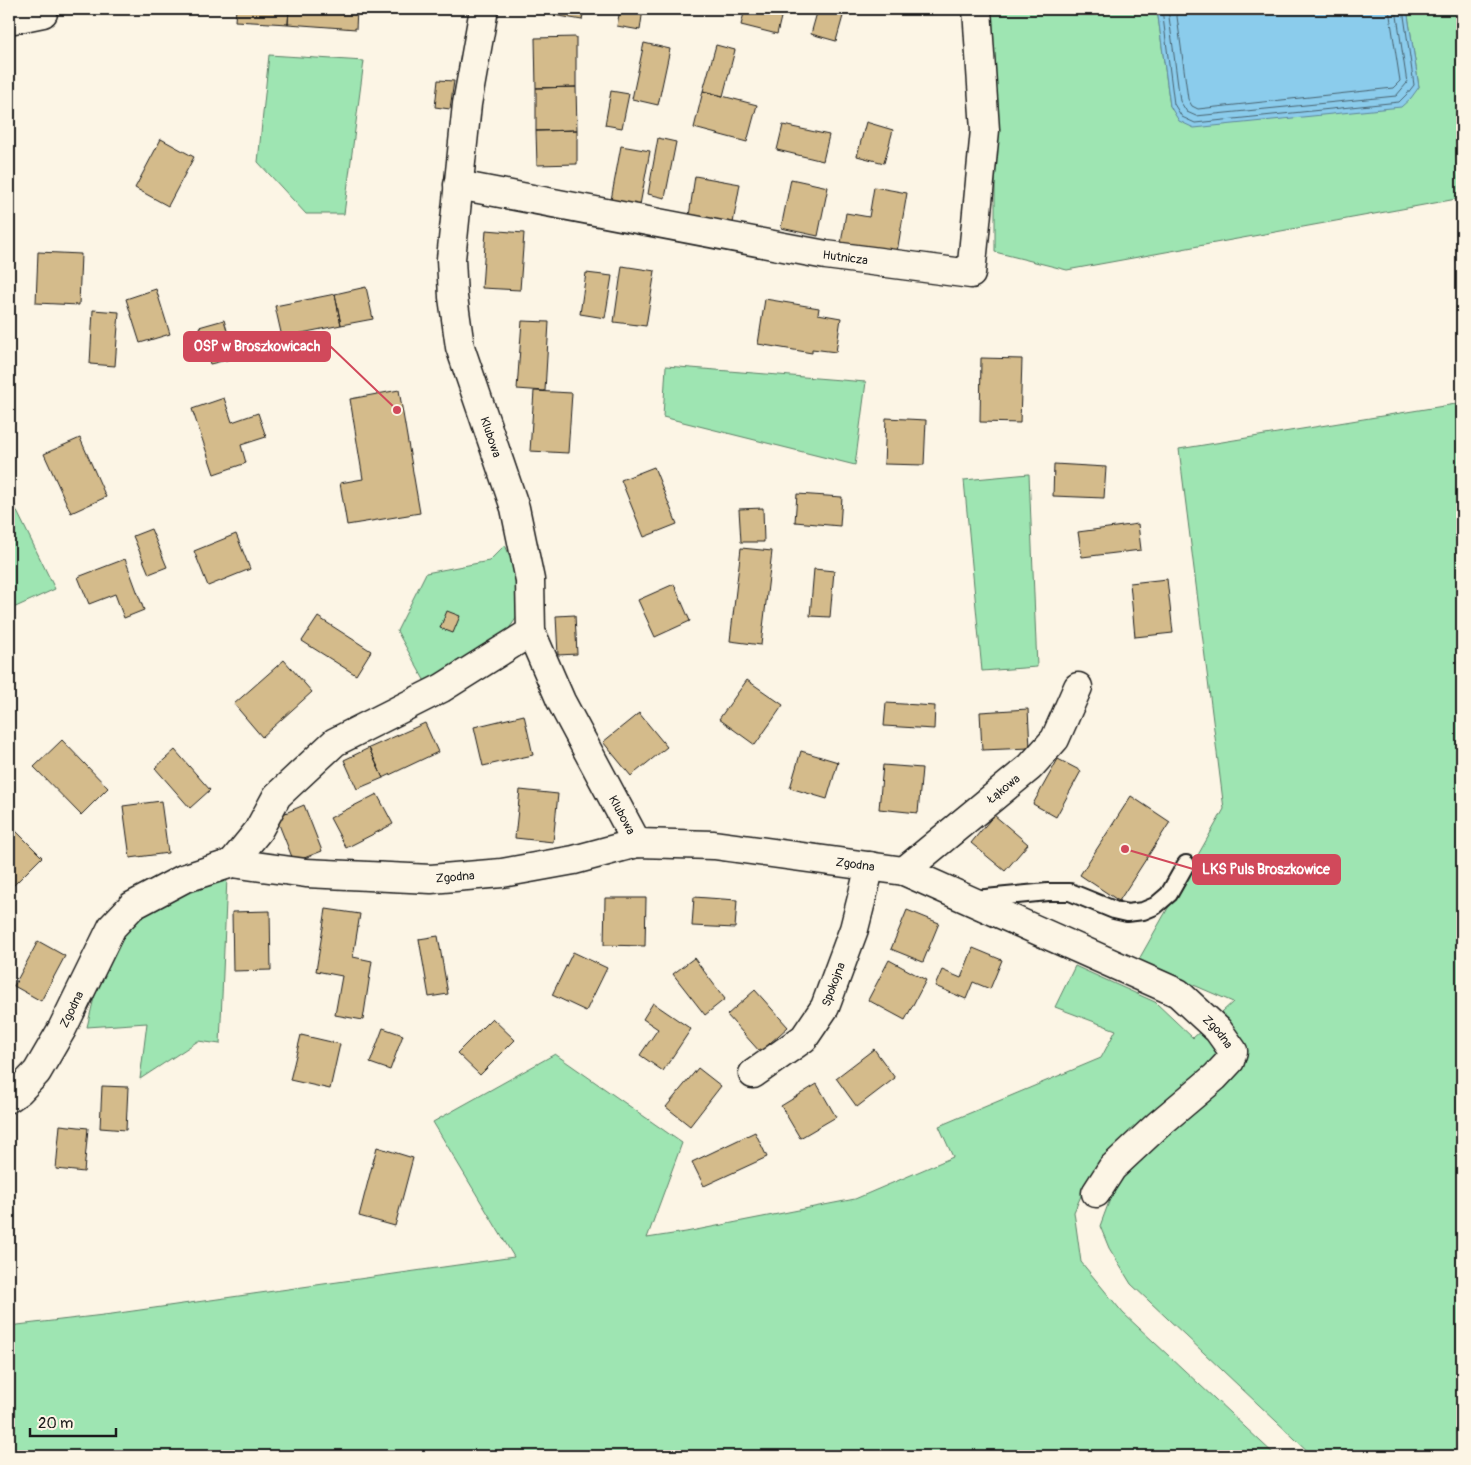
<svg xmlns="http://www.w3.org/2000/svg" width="1471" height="1465" viewBox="0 0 1471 1465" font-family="Pangolin,sans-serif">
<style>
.green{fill:#9ee5b2;stroke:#5d8067}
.water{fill:#8bccec;stroke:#5f8699}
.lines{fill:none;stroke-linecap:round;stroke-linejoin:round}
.shore{stroke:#48626f;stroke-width:1}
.building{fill:#d4bb8b;stroke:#1c1c1c}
.service-casing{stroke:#1c1c1c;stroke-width:20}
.minor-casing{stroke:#1c1c1c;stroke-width:31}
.service{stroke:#fcf5e5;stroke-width:16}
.minor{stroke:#fcf5e5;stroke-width:28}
.labels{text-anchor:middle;stroke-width:5;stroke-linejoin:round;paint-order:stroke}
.street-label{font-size:12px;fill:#1c1c1c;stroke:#fcf5e5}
.leader{fill:none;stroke:#d1495b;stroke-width:2}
.callout-dot{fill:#d1495b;stroke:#fcf5e5;stroke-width:2}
.callout{fill:#d1495b;stroke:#d1495b;stroke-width:2}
.callout-label{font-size:14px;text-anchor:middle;font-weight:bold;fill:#fff}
</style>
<rect width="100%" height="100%" fill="#fcf5e5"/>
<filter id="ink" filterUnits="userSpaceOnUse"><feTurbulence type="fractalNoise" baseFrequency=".02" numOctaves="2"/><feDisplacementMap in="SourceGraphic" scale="10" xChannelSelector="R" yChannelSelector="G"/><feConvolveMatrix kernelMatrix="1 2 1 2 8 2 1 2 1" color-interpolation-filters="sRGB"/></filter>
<g filter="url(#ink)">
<path class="green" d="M 990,9 L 1157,9 L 1170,106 L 1419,87 L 1407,9 L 1462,9 L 1462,198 L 1067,270 L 995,252 L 995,85 Z
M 269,55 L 364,61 L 344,214 L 306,214 L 258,162 Z
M 666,366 L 866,382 L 855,465 L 663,417 Z
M 1462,403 L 1462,1456 L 1313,1456 L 1131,1284 L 1109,1248 L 1100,1226 L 1116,1183 L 1180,1118 L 1091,1173 L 1074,1212 L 1081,1262 L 1123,1313 L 1276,1456 L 9,1456 L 9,1326 L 112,1314 L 514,1257 L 433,1122 L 555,1054 L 682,1143 L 647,1238 L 686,1232 L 855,1199 L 953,1157 L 939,1126 L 1101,1058 L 1116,1030 L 1055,1007 L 1075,966 L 1155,1002 L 1193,1038 L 1233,1002 L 1138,961 L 1224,809 L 1179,449 Z
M 1029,474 L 1037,667 L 982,671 L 964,480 Z
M 9,495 L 55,589 L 9,610 Z
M 505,545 L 519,577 L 517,617 L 499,643 L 428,687 L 397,631 L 426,573 L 489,561 Z
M 227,877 L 220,1044 L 198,1041 L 140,1079 L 147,1023 L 87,1027 L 102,965 L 124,923 L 184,892 Z"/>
<path class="water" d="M 1157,9 L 1407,9 L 1419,87 L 1411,98 L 1401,107 L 1194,128 L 1179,121 L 1170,106 Z"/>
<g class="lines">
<path class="shore" d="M 1162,9 L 1174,104 L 1182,117 L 1195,123 L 1399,102 L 1407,94 L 1414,85 L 1403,9
M 1168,9 L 1180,101 L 1187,112 L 1196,116 L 1396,96 L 1407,83 L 1396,9
M 1176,9 L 1188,99 L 1192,106 L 1198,109 L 1393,88 L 1400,81 L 1389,9"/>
</g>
<path class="building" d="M 236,9 L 289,9 L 288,24 L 235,21 Z
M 289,9 L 357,9 L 356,29 L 288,24 Z
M 543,9 L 584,9 L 582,20 L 542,13 Z
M 620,9 L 643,9 L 640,30 L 617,26 Z
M 745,9 L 783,9 L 777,34 L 741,25 Z
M 818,9 L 845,9 L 836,41 L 811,34 Z
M 576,37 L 576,87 L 536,88 L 535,38 Z
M 644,43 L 670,49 L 658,105 L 632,99 Z
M 716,45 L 735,50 L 723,96 L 703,91 Z
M 438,80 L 454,81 L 450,109 L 435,107 Z
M 576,87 L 577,130 L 536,131 L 536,88 Z
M 611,91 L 629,94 L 622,128 L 605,125 Z
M 703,91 L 757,105 L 747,142 L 694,128 Z
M 866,122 L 893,130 L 884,163 L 857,156 Z
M 783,125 L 829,135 L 823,161 L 777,150 Z
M 577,130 L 577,164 L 537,165 L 536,131 Z
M 658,138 L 676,142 L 665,198 L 648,194 Z
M 161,139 L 194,157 L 168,206 L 135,188 Z
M 621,146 L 650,151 L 640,205 L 611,200 Z
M 695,176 L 740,184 L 733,223 L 689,216 Z
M 791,179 L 828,187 L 818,236 L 781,228 Z
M 874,187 L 907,193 L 897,252 L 841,243 L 846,213 L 869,217 Z
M 486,230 L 524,233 L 520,290 L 482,288 Z
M 38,252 L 81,254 L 79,305 L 36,303 Z
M 622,266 L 655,271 L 646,326 L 614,322 Z
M 586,273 L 612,276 L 605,318 L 580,314 Z
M 366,287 L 373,319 L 341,325 L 335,294 Z
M 156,289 L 170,334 L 140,343 L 126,299 Z
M 335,294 L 341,325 L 282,337 L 275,306 Z
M 765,299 L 819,308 L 818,314 L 841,318 L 836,352 L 812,349 L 812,353 L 758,344 Z
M 93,310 L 119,312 L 115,366 L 90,364 Z
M 224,320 L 235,358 L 210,364 L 199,327 Z
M 522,321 L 549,322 L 545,391 L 517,389 Z
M 981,358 L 1022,359 L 1020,423 L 980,422 Z
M 399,390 L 420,513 L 347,525 L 340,483 L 363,479 L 350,399 Z
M 534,391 L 572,393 L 568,453 L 530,451 Z
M 224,398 L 232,422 L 258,413 L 266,437 L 241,445 L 246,463 L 214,474 L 192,409 Z
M 886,418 L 926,420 L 924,465 L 884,464 Z
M 80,438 L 106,497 L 71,513 L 44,454 Z
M 1054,464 L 1106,467 L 1104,498 L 1053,496 Z
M 654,467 L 677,524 L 644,537 L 621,480 Z
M 797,494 L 842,497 L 840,526 L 795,522 Z
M 763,508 L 764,542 L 741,542 L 739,509 Z
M 1138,524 L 1141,550 L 1082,557 L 1078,532 Z
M 151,529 L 167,567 L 149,574 L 133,536 Z
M 236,534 L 250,569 L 208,586 L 194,551 Z
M 741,548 L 772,551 L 761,645 L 730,641 Z
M 125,559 L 144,610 L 124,618 L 115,594 L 89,604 L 78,577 Z
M 814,569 L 834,571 L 830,617 L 810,616 Z
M 1167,579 L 1173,633 L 1135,637 L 1130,583 Z
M 674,584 L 690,621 L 655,637 L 638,600 Z
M 447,611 L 460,616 L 453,633 L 440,628 Z
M 575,615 L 577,654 L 558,655 L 556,616 Z
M 318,617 L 371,651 L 356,675 L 302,641 Z
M 284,660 L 312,692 L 262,737 L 234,704 Z
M 747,680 L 783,705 L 755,745 L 719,719 Z
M 886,703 L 935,706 L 934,729 L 884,726 Z
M 1028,709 L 1030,748 L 982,750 L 980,712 Z
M 639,713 L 667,747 L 631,776 L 603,742 Z
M 524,715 L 533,755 L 483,766 L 474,727 Z
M 425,723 L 438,752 L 383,778 L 369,748 Z
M 62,740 L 108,788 L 81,815 L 34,767 Z
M 369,748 L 383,778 L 357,789 L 344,760 Z
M 175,750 L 210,790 L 190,808 L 155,768 Z
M 801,751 L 838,762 L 827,799 L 790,788 Z
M 1058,759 L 1081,771 L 1056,817 L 1033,804 Z
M 883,765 L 922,768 L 918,813 L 879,809 Z
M 520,790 L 558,794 L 553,842 L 515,838 Z
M 377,794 L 393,824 L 346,848 L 330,818 Z
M 1131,796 L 1170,822 L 1119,901 L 1080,875 Z
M 161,801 L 168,853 L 130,858 L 123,806 Z
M 304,805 L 322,851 L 294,862 L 276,817 Z
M 994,815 L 1028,844 L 1005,871 L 971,843 Z
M 13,828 L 42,857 L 9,890 L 9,832 Z
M 694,897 L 737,900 L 735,928 L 692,926 Z
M 605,898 L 646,898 L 645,946 L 604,945 Z
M 326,909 L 360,914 L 353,957 L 372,961 L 363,1020 L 335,1015 L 342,976 L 316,971 Z
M 907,910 L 939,923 L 923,962 L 891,949 Z
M 270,911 L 271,970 L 233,971 L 232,912 Z
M 438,936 L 448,994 L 429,997 L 419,939 Z
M 38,941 L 65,956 L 41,1001 L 14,986 Z
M 973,948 L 1002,960 L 990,989 L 973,982 L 966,999 L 935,986 L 942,970 L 961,978 Z
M 573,952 L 607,968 L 586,1011 L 552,995 Z
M 694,958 L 725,999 L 705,1015 L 673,974 Z
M 889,960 L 926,980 L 905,1020 L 868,1000 Z
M 755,990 L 788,1027 L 760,1052 L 727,1015 Z
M 653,1003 L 691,1029 L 663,1071 L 640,1055 L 658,1029 L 643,1019 Z
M 492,1018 L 515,1040 L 480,1075 L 457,1053 Z
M 383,1028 L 403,1035 L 390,1070 L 370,1063 Z
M 301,1035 L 340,1044 L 330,1089 L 290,1080 Z
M 874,1049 L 895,1078 L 857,1107 L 836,1078 Z
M 698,1068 L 721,1086 L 690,1126 L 666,1107 Z
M 817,1084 L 836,1117 L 800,1138 L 781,1106 Z
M 102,1086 L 128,1087 L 126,1130 L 100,1128 Z
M 60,1125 L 88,1128 L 84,1172 L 56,1169 Z
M 755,1132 L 767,1157 L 704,1186 L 692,1162 Z
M 377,1147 L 413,1158 L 395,1226 L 359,1216 Z"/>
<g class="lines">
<g class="service-casing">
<path id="service" d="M 975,899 L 1048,892 L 1070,892 L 1114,910 L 1127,913 L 1143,911 L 1155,906 L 1169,894 L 1186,864"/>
</g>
<g class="minor-casing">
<g id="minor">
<path id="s1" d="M 484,9 L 467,104 L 451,259 L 453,297 L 460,347 L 515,508 L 530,580 L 531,632 L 561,701 L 637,843"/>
<path d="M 9,20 L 43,13 L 43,9"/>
<path id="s2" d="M 458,185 L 826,255 L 971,274 L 985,130 L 977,9"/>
<path d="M 232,863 L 258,831 L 277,796 L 335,742 L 442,688 L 531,632"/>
<path id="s3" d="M 904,871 L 1030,767 L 1055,739 L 1078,687"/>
<path id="s4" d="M 753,1074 L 804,1038 L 825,1007 L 854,929 L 870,866"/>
<path id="s5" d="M 9,1098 L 19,1091 L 37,1072 L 62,1029 L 112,927 L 132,906 L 183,879 L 232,863 L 306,873 L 431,879 L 502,873 L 574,860 L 637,843 L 714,845 L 904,871 L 1178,993 L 1218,1030 L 1233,1051 L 1230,1061 L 1215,1077 L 1158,1125 L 1112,1168 L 1096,1193"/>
</g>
</g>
<use href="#service" class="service"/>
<use href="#minor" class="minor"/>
</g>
</g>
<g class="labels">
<g class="street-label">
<text dy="4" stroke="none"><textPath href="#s2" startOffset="394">Hutnicza</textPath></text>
<text dy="4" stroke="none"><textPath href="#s1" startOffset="436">Klubowa</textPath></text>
<text dy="4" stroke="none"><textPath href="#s3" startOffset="129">Łąkowa</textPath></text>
<text dy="4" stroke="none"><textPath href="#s1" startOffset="841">Klubowa</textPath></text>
<text dy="4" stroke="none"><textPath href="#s5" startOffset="969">Zgodna</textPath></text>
<text dy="4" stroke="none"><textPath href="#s5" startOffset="564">Zgodna</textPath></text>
<text dy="4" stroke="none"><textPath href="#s4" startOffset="124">Spokojna</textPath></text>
<text dy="4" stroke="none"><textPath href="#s5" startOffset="110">Zgodna</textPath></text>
<text dy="4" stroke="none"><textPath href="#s5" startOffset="1374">Zgodna</textPath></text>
</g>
</g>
<path class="leader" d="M397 410L330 346M1125 849L1193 869"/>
<g class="callout-dot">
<circle cx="397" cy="410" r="5"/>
<circle cx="1125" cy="849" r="5"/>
</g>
<g class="callout">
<rect x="184" y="332" width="146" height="29" rx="5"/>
<rect x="1193" y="855" width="147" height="29" rx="5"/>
</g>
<g class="callout-label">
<text x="257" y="351">OSP w Broszkowicach</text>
<text x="1266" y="874">LKS Puls Broszkowice</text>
</g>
<rect width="1471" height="1465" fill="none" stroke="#fcf5e5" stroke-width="30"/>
<rect x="15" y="15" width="1441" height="1435" fill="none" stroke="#1c1c1c" stroke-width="2" filter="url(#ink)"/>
<path d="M30 1428v8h86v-8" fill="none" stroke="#1c1c1c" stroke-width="2.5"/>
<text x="38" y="1428" font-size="15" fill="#1c1c1c" stroke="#fcf5e5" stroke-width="4" paint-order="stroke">20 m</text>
</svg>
